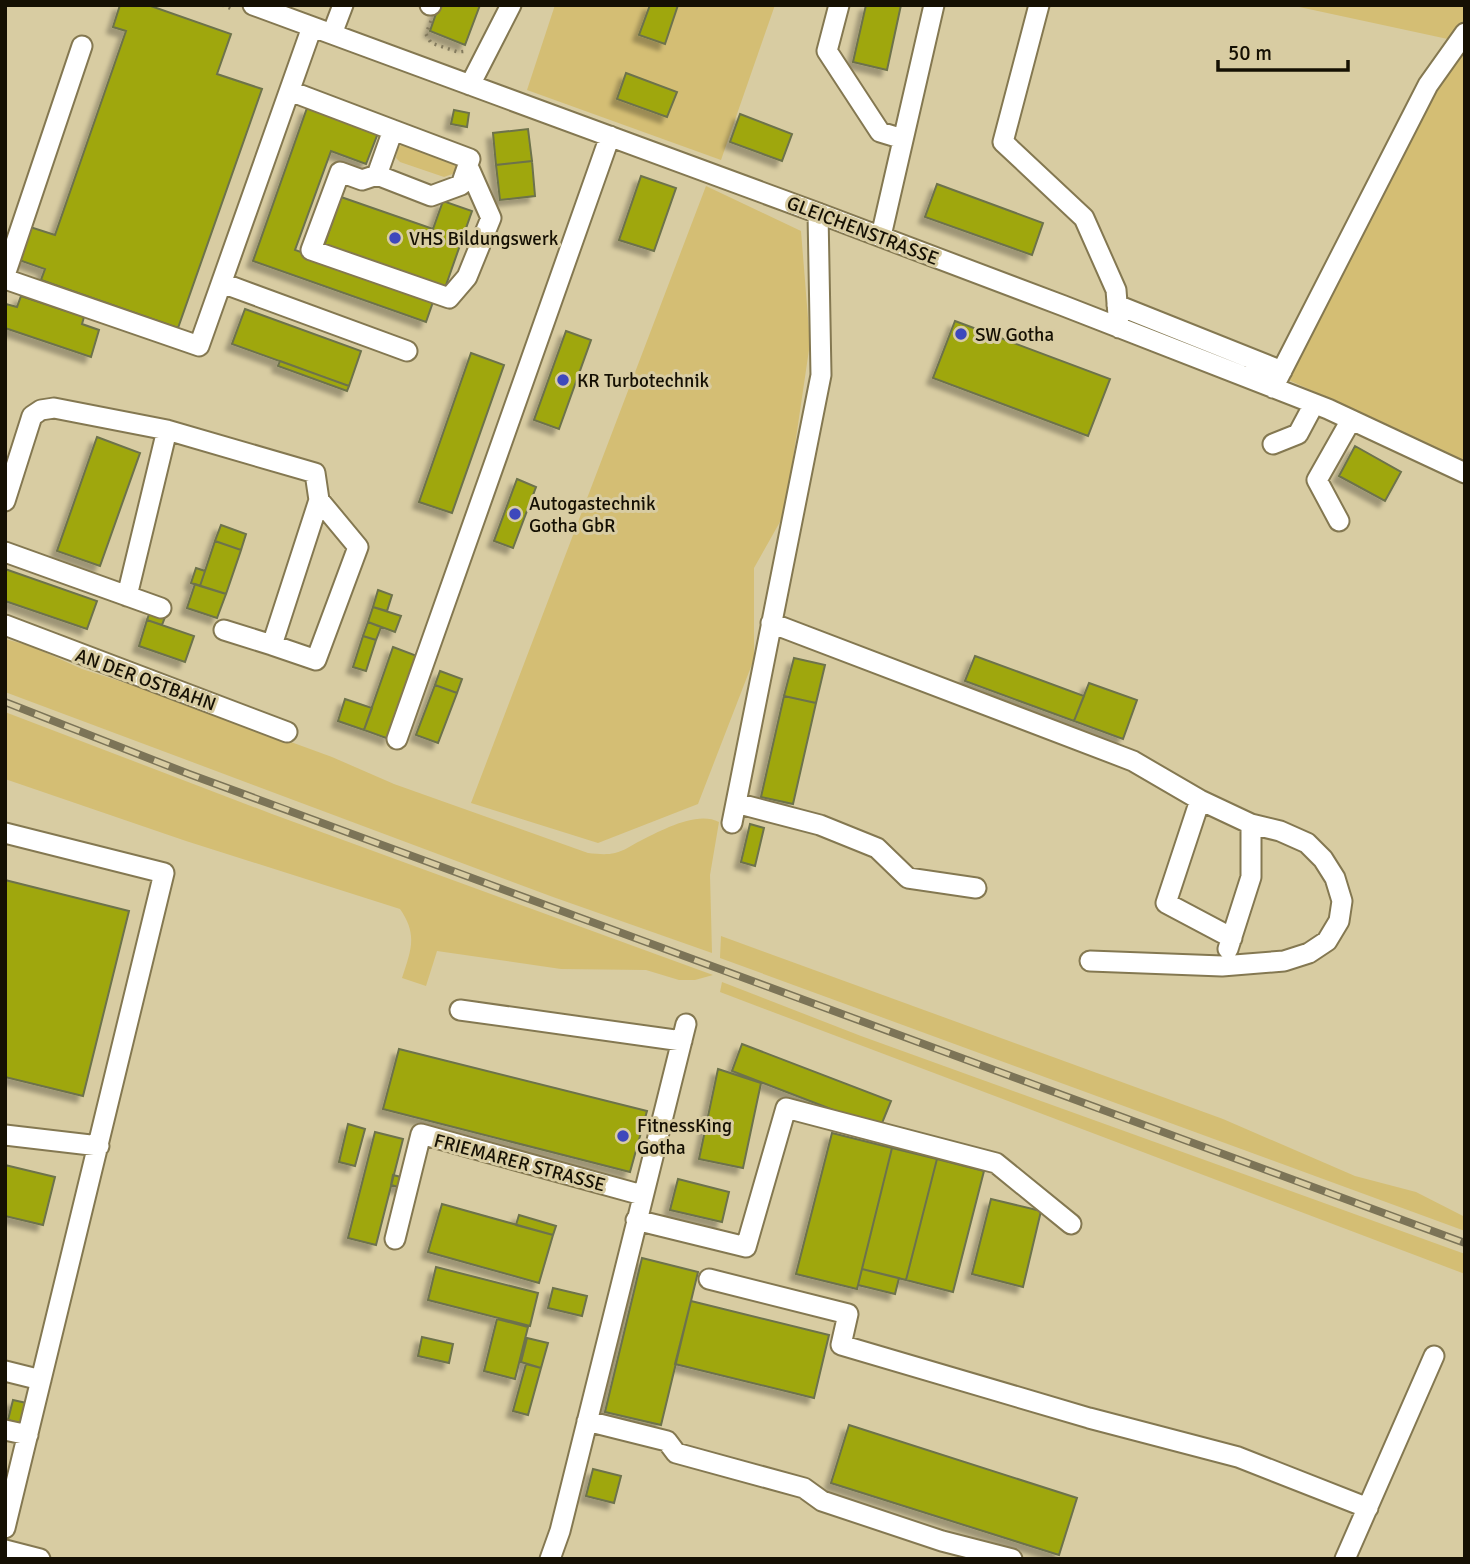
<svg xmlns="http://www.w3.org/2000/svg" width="1470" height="1564" viewBox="0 0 1470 1564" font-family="Signika,sans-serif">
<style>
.green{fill:#d4be74}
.building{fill:#9fa711;stroke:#6d724b;stroke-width:2;filter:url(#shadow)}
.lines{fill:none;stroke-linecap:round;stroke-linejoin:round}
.minor-casing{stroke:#847851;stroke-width:23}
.path{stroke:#837a5d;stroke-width:3.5;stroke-dasharray:2 5;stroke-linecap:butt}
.minor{stroke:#fff;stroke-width:19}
.rail-casing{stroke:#7c7457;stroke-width:8}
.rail{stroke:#d8cca2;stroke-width:5;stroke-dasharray:16;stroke-linecap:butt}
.poi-dot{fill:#3e48bc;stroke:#d8cca2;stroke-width:2.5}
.labels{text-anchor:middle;stroke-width:6;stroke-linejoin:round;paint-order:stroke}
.street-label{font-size:19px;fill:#151003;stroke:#d8cca2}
.poi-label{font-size:19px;fill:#151003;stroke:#d8cca2;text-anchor:start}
</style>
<defs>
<filter id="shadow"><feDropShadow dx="-6" dy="6" stdDeviation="2" flood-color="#0004"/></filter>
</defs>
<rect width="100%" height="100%" fill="#d8cca2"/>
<path class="green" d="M 555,5 L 775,5 L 721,160 L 527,90 Z
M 1290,5 L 1465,5 L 1465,461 L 1280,376 L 1457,41 Z
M 401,145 L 406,145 L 453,161 L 457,166 L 455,173 L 444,177 L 400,162 L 396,158 L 398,148 Z
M 706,186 L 801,231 L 810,343 L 785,513 L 754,568 L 754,659 L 698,804 L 598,843 L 471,803 Z
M 5,639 L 31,646 L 82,669 L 160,694 L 332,757 L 394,784 L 588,853 C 598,854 606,855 615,853 C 624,851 632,845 640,841 C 660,831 697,810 719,822 L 710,875 L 712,953 L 553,897 L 5,692 Z
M 5,712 L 272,814 L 713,975 L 695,980 L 679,980 L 646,970 L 561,969 L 437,951 L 426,986 L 402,978 C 411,950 418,935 400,909 L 186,841 L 5,779 Z
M 721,936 L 1223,1119 L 1355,1176 L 1416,1192 L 1465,1217 L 1465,1231 L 720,958 Z
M 722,982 L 861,1036 L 1465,1254 L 1465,1274 L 720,992 Z"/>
<path class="building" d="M 120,5 L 148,5 L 231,34 L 217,74 L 262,89 L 178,328 L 41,280 L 45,269 L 16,259 L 27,226 L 55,235 L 126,31 L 113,27 Z
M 439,5 L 480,5 L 465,45 L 430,31 Z
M 650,5 L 678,5 L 665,44 L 639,35 Z
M 866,5 L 901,5 L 887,70 L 853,62 Z
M 626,73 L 677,92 L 667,117 L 617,99 Z
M 307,108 L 378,133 L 366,164 L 331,151 L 295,250 L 434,299 L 426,322 L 253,261 Z
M 454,110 L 469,113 L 467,127 L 451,124 Z
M 740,114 L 792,134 L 782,161 L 730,142 Z
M 528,129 L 532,161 L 496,165 L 493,133 Z
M 532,161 L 535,196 L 500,200 L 496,165 Z
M 641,176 L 676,188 L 654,251 L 619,240 Z
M 937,184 L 1043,223 L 1032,255 L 925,217 Z
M 341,197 L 433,229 L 443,201 L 472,211 L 445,288 L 324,246 Z
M 21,296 L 84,317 L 82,324 L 99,330 L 91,357 L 5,328 L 6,304 L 17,307 Z
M 245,309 L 361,351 L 349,386 L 232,344 Z
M 955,321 L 1110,379 L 1088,436 L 933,378 Z
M 566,331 L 591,340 L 559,429 L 534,420 Z
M 471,353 L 504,365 L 452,513 L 419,502 Z
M 280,361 L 349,386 L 347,391 L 278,366 Z
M 97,437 L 140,453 L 100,566 L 57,551 Z
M 1355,446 L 1401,472 L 1385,501 L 1339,476 Z
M 517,479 L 536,487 L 513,548 L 494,541 Z
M 221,525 L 246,534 L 241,550 L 215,541 Z
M 215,541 L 241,550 L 226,594 L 200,586 Z
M 196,568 L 205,571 L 200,586 L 191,583 Z
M 5,569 L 97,601 L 87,629 L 5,601 Z
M 195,584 L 226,594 L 217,618 L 187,608 Z
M 378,590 L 392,595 L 387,611 L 373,607 Z
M 373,607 L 401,616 L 395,632 L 368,622 Z
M 150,612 L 165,617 L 162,625 L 147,620 Z
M 147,620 L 194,636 L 185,662 L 139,646 Z
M 368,622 L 381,627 L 376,640 L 363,636 Z
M 363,636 L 376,640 L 366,671 L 353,667 Z
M 393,647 L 417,656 L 389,739 L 364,730 Z
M 975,656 L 1084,696 L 1074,721 L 965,681 Z
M 794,658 L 825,665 L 816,703 L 784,696 Z
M 440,671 L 462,679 L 457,693 L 435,685 Z
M 1089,683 L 1137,700 L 1123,739 L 1074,721 Z
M 435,685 L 457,693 L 438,743 L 416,735 Z
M 784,696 L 816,703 L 793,804 L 761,797 Z
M 345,699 L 372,708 L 364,730 L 338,721 Z
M 750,824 L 764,828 L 755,866 L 741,862 Z
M 5,880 L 129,911 L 83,1096 L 5,1077 Z
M 742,1044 L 891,1101 L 880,1128 L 732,1071 Z
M 399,1049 L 647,1111 L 630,1172 L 383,1109 Z
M 718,1069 L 761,1083 L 743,1168 L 699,1159 Z
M 348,1124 L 365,1129 L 355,1166 L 339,1162 Z
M 375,1132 L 403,1139 L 376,1245 L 348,1238 Z
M 832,1133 L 892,1148 L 857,1289 L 796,1274 Z
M 892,1148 L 937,1159 L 906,1280 L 862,1269 Z
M 937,1159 L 984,1171 L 953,1292 L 906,1280 Z
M 5,1165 L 55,1177 L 43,1225 L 5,1216 Z
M 393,1175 L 405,1178 L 402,1188 L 391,1185 Z
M 678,1179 L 729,1192 L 722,1222 L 670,1210 Z
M 991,1199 L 1041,1211 L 1023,1287 L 972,1274 Z
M 442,1204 L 553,1235 L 539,1283 L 428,1252 Z
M 519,1215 L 556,1226 L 553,1235 L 516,1225 Z
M 642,1258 L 698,1272 L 661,1425 L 605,1412 Z
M 436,1267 L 538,1293 L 530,1326 L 428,1300 Z
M 862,1269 L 899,1278 L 895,1294 L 858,1285 Z
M 553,1288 L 587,1296 L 582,1316 L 548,1308 Z
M 691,1301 L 829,1335 L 814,1398 L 675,1364 Z
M 497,1319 L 528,1327 L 515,1379 L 484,1371 Z
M 422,1337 L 453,1344 L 449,1363 L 418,1356 Z
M 527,1338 L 548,1343 L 541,1368 L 521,1362 Z
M 526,1364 L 541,1368 L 528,1415 L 513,1411 Z
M 13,1400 L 31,1404 L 25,1425 L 8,1420 Z
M 849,1425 L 1077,1498 L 1059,1555 L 831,1483 Z
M 593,1469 L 621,1476 L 614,1503 L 586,1496 Z"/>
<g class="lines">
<g class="minor-casing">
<path id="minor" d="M 253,5 L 818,213 L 1064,306 L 1328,409 L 1465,473
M 430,5 L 431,5
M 839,5 L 827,51 L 880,132 L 903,139
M 1039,5 L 1003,142 L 1084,218 L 1116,290 L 1119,328
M 332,34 L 343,5
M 470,85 L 511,5
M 290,91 L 393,130 L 377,175 L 431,196 L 461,185 L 470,159 L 393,130
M 377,175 L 362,180 L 340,172 L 311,250 L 449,298 L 467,277 L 491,218 L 468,166
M 881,236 L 934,5
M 5,275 L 82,46
M 5,279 L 199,346 L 312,27
M 222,283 L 407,351
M 1117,305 L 1282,371
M 1273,388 L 1428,85 L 1465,33
M 1273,444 L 1298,434 L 1314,404
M 5,501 L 32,416 L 41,410 L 54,408 L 167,430 L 315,473 L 319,500 L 272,645 L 224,630
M 1339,521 L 1317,480 L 1351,420
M 5,552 L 161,608
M 127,596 L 167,430
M 771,623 L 1133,761 L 1200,800 L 1251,824 L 1280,831 L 1307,843 L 1323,859 L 1335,878 L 1342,901 L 1339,921 L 1327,941 L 1309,953 L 1284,961 L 1222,966 L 1090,961
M 5,625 L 287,732
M 272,645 L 316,660 L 358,547 L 319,500
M 397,739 L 610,136
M 1200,800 L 1166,903 L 1232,938
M 736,803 L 820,825 L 877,848 L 908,878 L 976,888
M 732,823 L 821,375 L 818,213
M 5,833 L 164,873 L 5,1528
M 1228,949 L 1251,877 L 1251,824
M 460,1010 L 682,1041
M 5,1135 L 99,1146
M 636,1220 L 746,1247 L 786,1108 L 996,1163 L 1071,1224
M 395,1239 L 421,1134 L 642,1195
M 709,1279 L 848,1314 L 841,1345 L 1089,1418 L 1238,1457 L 1368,1508
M 5,1371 L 41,1380
M 587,1421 L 667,1441 L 676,1453 L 804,1488 L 822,1501 L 942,1541 L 1012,1559
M 5,1430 L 28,1435
M 5,1550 L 40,1559
M 550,1559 L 560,1531 L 686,1024
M 1345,1559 L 1434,1356"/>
</g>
<path class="path" d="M 222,5 L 235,10
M 431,21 L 426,34 L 431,43 L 458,52 L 467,51"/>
<use href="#minor" class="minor"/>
<g class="rail-casing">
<path id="rail" d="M 5,702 L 189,774 L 1465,1243"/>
</g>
<use href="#rail" class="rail"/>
</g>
<g class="poi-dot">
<circle cx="395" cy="238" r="7"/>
<circle cx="961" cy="334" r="7"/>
<circle cx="563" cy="380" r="7"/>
<circle cx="515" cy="514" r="7"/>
<circle cx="623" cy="1136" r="7"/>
</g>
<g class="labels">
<g class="street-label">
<text transform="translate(863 230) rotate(21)" y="7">GLEICHENSTRASSE</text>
<text transform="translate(146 679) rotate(20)" y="7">AN DER OSTBAHN</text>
<text transform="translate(520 1162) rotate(15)" y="7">FRIEMARER STRASSE</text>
</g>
<g class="poi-label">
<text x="409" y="245">VHS Bildungswerk</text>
<text x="975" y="341">SW Gotha</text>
<text x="577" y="387">KR Turbotechnik</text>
<text x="529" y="510">Autogastechnik<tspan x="529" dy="22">Gotha GbR</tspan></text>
<text x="637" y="1132">FitnessKing<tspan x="637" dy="22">Gotha</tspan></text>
</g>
</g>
<rect width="1470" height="1564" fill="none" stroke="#151003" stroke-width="14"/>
<path d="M1218 60v10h130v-10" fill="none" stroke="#151003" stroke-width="3.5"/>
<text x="1228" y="60" font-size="21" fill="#151003" stroke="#d8cca2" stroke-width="5" paint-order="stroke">50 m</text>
</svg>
